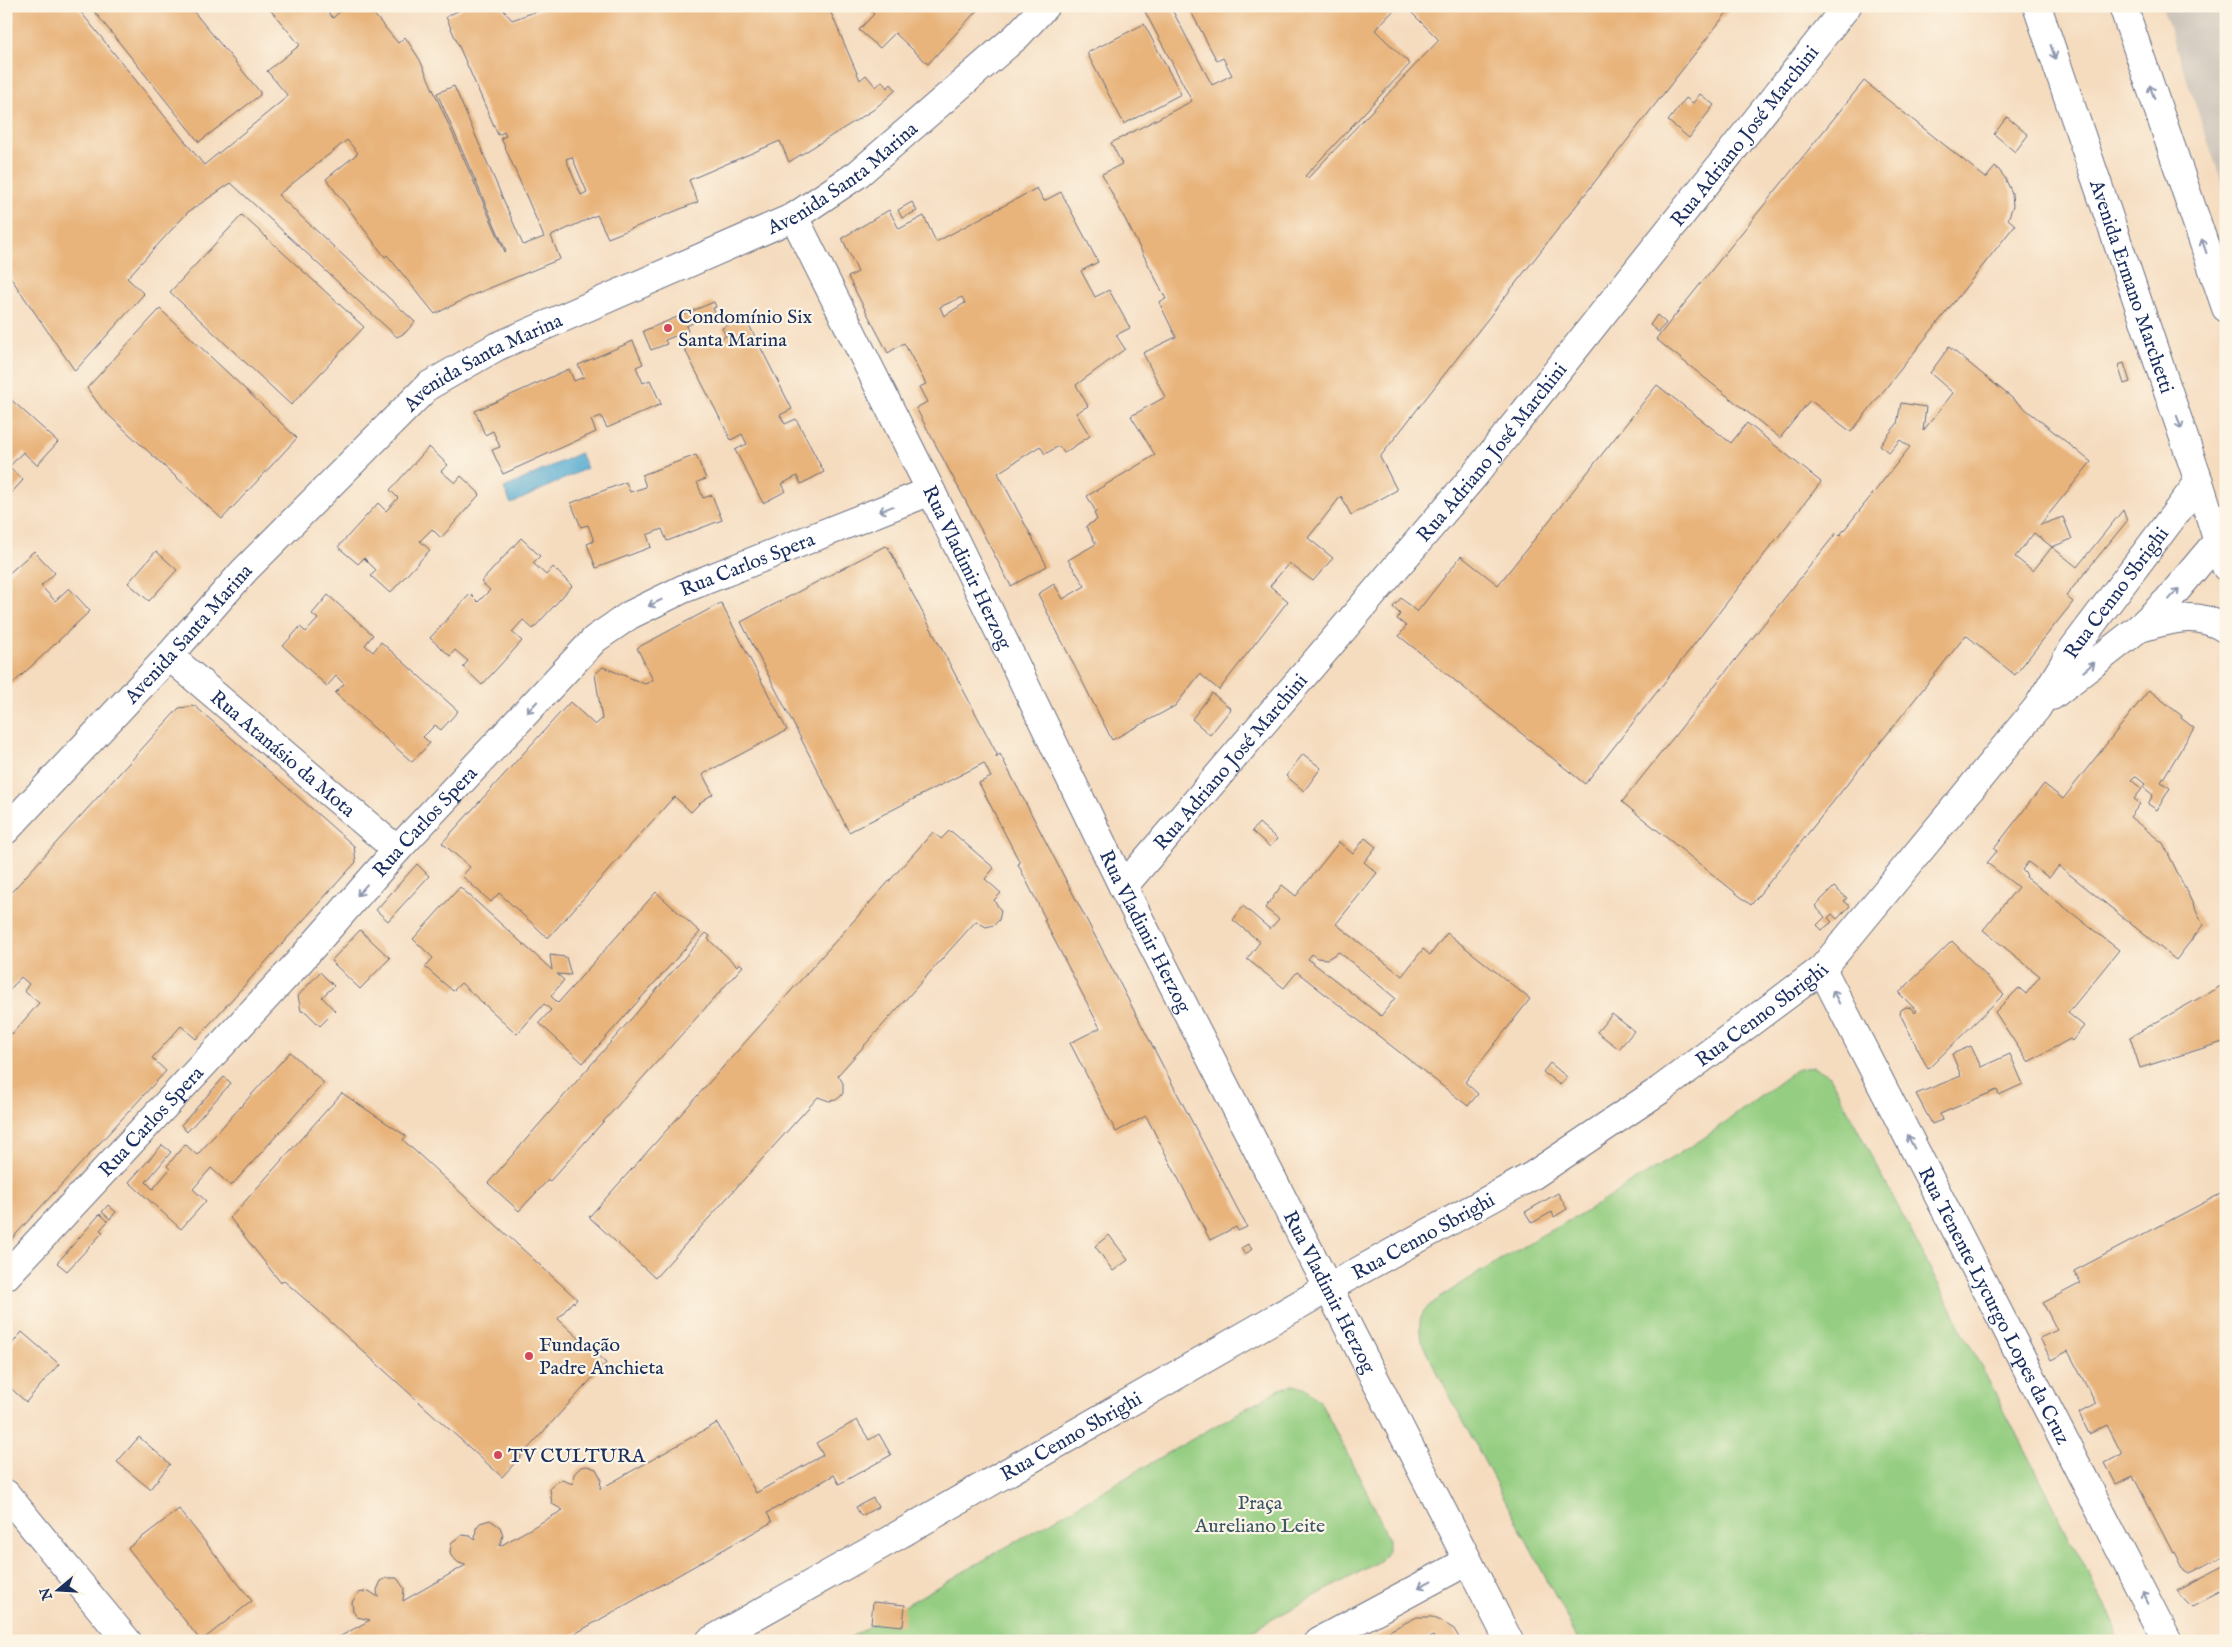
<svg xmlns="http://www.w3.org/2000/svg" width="2232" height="1647" viewBox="0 0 2232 1647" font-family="'IM FELL English',serif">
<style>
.industrial{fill:#cbc2b8}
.green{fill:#95ce82;stroke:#587e70}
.water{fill:#55abd1;stroke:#386d98}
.building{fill:#e8b47b;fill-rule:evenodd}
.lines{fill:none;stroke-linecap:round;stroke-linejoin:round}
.minor-casing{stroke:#676c80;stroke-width:30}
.tertiary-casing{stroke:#676c80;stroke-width:30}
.primary-casing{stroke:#676c80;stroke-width:30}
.minor{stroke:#fff;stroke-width:28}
.tertiary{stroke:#fff;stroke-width:28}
.primary{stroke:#fff;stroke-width:28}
.oneway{stroke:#8d97ae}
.poi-dot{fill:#d1495b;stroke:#fcf5e5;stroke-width:2}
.labels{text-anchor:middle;stroke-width:4.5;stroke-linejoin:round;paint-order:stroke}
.street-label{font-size:20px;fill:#1b2f5e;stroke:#fcf5e5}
.poi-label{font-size:20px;fill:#1b2f5e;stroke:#fcf5e5;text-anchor:start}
.park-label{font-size:20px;fill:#3a5767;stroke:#fcf5e5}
</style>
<rect width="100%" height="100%" fill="#fcf5e5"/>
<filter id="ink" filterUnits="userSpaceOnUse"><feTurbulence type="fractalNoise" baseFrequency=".02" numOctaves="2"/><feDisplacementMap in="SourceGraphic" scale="10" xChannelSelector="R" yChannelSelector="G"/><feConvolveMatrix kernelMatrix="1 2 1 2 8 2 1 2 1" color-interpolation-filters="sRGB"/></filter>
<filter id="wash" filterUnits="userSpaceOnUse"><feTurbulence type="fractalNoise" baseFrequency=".0096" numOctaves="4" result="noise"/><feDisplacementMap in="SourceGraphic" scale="20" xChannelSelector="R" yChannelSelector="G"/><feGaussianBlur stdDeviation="1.12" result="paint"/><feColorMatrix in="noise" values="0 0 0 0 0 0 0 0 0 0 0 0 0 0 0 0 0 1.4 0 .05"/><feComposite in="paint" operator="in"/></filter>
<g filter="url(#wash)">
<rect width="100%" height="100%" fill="#f5dcbf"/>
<path class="industrial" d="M 2162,6 L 2226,6 L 2226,195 Z"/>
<path class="green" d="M 1813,1066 L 1830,1076 L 2114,1622 L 2117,1641 L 1579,1641 L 1421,1341 C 1420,1330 1418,1320 1424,1311 C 1430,1300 1561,1222 1577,1217 L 1704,1138 L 1796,1070 Z
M 1294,1385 L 1307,1389 L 1321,1403 L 1375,1508 L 1388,1539 L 1388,1550 L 1380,1561 L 1232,1641 L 844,1641 L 1215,1426 L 1280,1389 Z"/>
<path class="water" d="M 580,453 L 587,468 L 511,504 L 504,488 Z"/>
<g id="blocks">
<path class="building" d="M 6,6 L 76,6 L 204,165 L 288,96 L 267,71 L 300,45 L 267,6 L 323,6 L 333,18 L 346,6 L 367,6 L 398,43 L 405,37 L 420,60 L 505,252 L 506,251 L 437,93 L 454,86 L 523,245 L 544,237 L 501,138 L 506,136 L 504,132 L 498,135 L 446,17 L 467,6 L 500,6 L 512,20 L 551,6 L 600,6 L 602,11 L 611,6 L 828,6 L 860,80 L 866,75 L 876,87 L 882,81 L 887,88 L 891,84 L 896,90 L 873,110 L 789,162 L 780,141 L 689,180 L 698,202 L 608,238 L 597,215 L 551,236 L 560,259 L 473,295 L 435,314 L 387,255 L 385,257 L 326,179 L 358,153 L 347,140 L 278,195 L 415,322 L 405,333 L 397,337 L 231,183 L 188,212 L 127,278 L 144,294 L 75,371 L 6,271 ZM 572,157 L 587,192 L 581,195 L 566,159 Z
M 90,6 L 189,6 L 260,92 L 260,95 L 199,142 Z
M 865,6 L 981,6 L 928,64 L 895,33 L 880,48 L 859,30 L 874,14 Z
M 1142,6 L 1170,6 L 1212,85 L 1232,75 L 1223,58 L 1217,61 L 1188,6 L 1398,6 L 1375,30 L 1410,64 L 1305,176 L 1308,178 L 1439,40 L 1405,6 L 1732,6 L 1380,457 L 1397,490 L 1351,515 L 1341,496 L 1308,538 L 1333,558 L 1313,581 L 1289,563 L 1270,586 L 1288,601 L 1219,690 L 1200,674 L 1175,706 L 1112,740 L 1038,594 L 1054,584 L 1063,599 L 1085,586 L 1068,560 L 1096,544 L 1086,526 L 1097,520 L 1094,513 L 1096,512 L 1087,496 L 1155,455 L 1131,416 L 1165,397 L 1143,353 L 1176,337 L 1159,302 L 1166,299 L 1102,174 L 1122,164 L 1111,143 L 1192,101 Z
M 1144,24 L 1181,94 L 1124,124 L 1087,53 Z
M 1864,81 L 1986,178 L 1995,167 L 1999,170 L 2005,178 L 2012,193 L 2013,206 L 2008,219 L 2015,225 L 1851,432 L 1810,400 L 1780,438 L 1656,339 Z
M 1700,94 L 1714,105 L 1689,138 L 1668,121 L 1686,98 L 1693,103 Z
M 2007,117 L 2028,135 L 2015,152 L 1994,134 Z
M 1037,188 L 1044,201 L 1061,192 L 1098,262 L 1081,271 L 1095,297 L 1109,290 L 1130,328 L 1116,335 L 1125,349 L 1076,385 L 1088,406 L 1076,413 L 1090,436 L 1064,453 L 1059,446 L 1045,454 L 1040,446 L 998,473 L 1047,566 L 1011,586 L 916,408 L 927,402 L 919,387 L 926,384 L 904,343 L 888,353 L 848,277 L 858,272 L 842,238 L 889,210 L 899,229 L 924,216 L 936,242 ZM 962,297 L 965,303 L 944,316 L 940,307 Z
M 912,202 L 917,211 L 902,218 L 898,210 Z
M 242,215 L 364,327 L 291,405 L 170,292 Z
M 714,302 L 716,307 L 713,308 L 717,318 L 705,322 L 702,319 L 686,326 L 688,331 L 665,340 L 667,344 L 651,350 L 643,331 Z
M 160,309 L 297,438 L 222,519 L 103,410 L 87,388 Z
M 1657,315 L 1666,323 L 1658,332 L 1650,325 Z
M 745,317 L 792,409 L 780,415 L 785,424 L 796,419 L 824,472 L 801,484 L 797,476 L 782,484 L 786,491 L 763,503 L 735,450 L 747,444 L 742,434 L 731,440 L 684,348 L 707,336 L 710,344 L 726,336 L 722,328 Z
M 633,341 L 643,364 L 636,367 L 643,383 L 650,380 L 661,404 L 607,428 L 601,416 L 591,420 L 596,432 L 503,474 L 492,450 L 500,447 L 493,431 L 485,435 L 475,411 L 569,369 L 574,381 L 584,377 L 578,365 Z
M 1949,347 L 2091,462 L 2040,525 L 2063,517 L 2072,539 L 2052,547 L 2034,533 L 2015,557 L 2033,571 L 2052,547 L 2077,567 L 2123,510 L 2127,521 L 2066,596 L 2073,602 L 2015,675 L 1966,635 L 1751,905 L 1622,802 L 1837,532 L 1840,535 L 1910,447 L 1900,440 L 1889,453 L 1880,445 L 1897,424 L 1901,403 L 1926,407 L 1923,431 L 1953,393 L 1930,373 Z
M 2124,363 L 2130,382 L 2124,384 L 2118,365 Z
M 1657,385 L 1731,443 L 1747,423 L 1821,482 L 1585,784 L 1399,636 L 1406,626 L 1397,619 L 1400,614 L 1393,607 L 1401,598 L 1417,612 L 1461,556 L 1498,585 Z
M 6,395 L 58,442 L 37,465 L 23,452 L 9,467 L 23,480 L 6,499 Z
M 429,447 L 448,465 L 441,471 L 455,483 L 461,476 L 480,494 L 441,538 L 432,529 L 420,541 L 430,550 L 390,593 L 371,576 L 376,570 L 364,558 L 358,564 L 338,547 L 378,503 L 386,511 L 398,498 L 390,490 Z
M 696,455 L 706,479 L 697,482 L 703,498 L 712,495 L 722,520 L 667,541 L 662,529 L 647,535 L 651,547 L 596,568 L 587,544 L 594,541 L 588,525 L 581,527 L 571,503 L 626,482 L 630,492 L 646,487 L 642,475 Z
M 521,538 L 540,556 L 533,563 L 546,575 L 553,567 L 572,586 L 533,629 L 523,620 L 512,632 L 522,641 L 482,685 L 463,667 L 468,661 L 455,650 L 450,656 L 430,638 L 470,594 L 478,602 L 490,590 L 481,582 Z
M 885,546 L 888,547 L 997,754 L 996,757 L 1000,754 L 1247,1227 L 1238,1231 L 1236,1227 L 1210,1240 L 1146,1116 L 1116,1132 L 1070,1043 L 1100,1028 L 1044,920 L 1046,920 L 1018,864 L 1020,863 L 979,783 L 991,777 L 984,763 L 849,832 L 741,622 Z
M 34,551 L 55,573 L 41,586 L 55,601 L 69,588 L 90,611 L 6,690 L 6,576 Z
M 156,551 L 177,570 L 149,601 L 128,583 Z
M 328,595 L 373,635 L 365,645 L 373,652 L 381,642 L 458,711 L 441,730 L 435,725 L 423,737 L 430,743 L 412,762 L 335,693 L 344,684 L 336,676 L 327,686 L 283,646 L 300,627 L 306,632 L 318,619 L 312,614 Z
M 721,603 L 787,730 L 705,773 L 703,775 L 713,794 L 702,801 L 691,812 L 675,797 L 672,799 L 548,938 L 499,893 L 491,902 L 462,876 L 470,867 L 442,843 L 570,702 L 595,725 L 602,719 L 595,674 L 603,667 L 645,684 L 653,680 L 637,648 Z
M 2149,690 L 2182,716 L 2181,718 L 2194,728 L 2161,782 L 2170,788 L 2157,810 L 2148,804 L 2153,795 L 2143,787 L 2145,784 L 2135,776 L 2131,780 L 2142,789 L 2134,799 L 2140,804 L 2130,817 L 2163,843 L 2203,925 L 2176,960 L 2059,866 L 2049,878 L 2028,862 L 2022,870 L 2027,875 L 2026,877 L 2119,950 L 2068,1013 L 2084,1026 L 2072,1041 L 2070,1039 L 2028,1062 L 1995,1012 L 2019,988 L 2026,994 L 2040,976 L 1983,930 L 2018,887 L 1987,863 L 1997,851 L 1994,849 L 2044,784 L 2063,799 Z
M 1212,693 L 1231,709 L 1210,735 L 1192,719 Z
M 195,706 L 354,846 L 356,862 L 196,1039 L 181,1026 L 152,1058 L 166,1071 L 6,1245 L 6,1029 L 12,1034 L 39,1003 L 24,991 L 29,984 L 21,977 L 6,994 L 6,898 L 179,708 Z
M 1303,754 L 1321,768 L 1304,791 L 1286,776 Z
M 1259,823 L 1277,839 L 1270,847 L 1252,831 Z
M 949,831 L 952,832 L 994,868 L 985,879 L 1001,893 L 994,900 L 1001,911 L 999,920 L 994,925 L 986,927 L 976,921 L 838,1075 L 843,1083 L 843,1093 L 841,1096 L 836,1100 L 829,1101 L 818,1097 L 655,1278 L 589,1217 L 933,832 L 941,839 Z
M 1365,838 L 1376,847 L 1364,862 L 1377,873 L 1336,924 L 1402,976 L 1423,949 L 1430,955 L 1447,933 L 1530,999 L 1465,1082 L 1478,1094 L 1468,1106 L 1297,972 L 1284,988 L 1247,959 L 1260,942 L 1233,920 L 1243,906 L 1270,929 L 1279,919 L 1265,908 L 1282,885 L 1296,896 L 1339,842 L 1353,854 ZM 1339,952 L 1395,998 L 1381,1016 L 1308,959 L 1312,954 L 1317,958 L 1327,959 Z
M 417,864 L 429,876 L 388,921 L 376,910 Z
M 460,887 L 552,970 L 550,955 L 566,957 L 571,975 L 557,974 L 564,980 L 551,996 L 558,1003 L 656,892 L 700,932 L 583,1063 L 539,1023 L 551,1010 L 544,1004 L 517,1034 L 461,983 L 453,991 L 425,967 L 433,958 L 413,939 Z
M 1834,887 L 1847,898 L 1844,901 L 1850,906 L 1837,919 L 1832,914 L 1828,918 L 1832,922 L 1822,930 L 1817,925 L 1825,917 L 1815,906 Z
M 360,930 L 390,958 L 360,989 L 331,961 Z
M 706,933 L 710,936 L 708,939 L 737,966 L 739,963 L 743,966 L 550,1181 L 548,1180 L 519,1211 L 488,1183 Z
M 1952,941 L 2004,994 L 1928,1069 L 1900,1014 L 1901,1010 L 1906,1007 L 1911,1008 L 1915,1013 L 1917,1011 L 1899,993 Z
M 320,972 L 334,986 L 322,997 L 335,1011 L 320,1026 L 306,1012 L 301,1011 L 298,996 Z
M 2226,983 L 2226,1041 L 2140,1068 L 2130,1037 Z
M 1612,1014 L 1634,1031 L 1619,1049 L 1597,1032 Z
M 1971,1046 L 1981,1067 L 2010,1054 L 2023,1084 L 1999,1095 L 1997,1090 L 1940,1114 L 1942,1120 L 1932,1124 L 1916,1094 L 1961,1076 L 1952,1054 Z
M 290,1052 L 324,1083 L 231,1186 L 211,1168 L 193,1189 L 206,1201 L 181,1229 L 129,1182 L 162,1145 L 171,1152 L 146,1182 L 153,1189 L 170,1169 L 167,1166 L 185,1144 L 197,1155 Z
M 1550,1063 L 1567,1077 L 1560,1085 L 1543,1072 Z
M 224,1077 L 231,1083 L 187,1132 L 181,1125 Z
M 342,1093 L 406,1136 L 403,1140 L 577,1299 L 574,1303 L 573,1301 L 558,1319 L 606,1363 L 502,1477 L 323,1315 L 283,1280 L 281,1283 L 230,1218 Z
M 2226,1191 L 2226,1555 L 2189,1573 L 2184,1570 L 2175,1552 L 2173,1553 L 2133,1476 L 2116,1484 L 2105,1463 L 2122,1454 L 2107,1425 L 2089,1434 L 2079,1413 L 2096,1404 L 2068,1351 L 2051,1360 L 2040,1338 L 2057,1330 L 2043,1303 L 2081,1283 L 2074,1271 Z
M 1558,1193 L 1567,1209 L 1554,1217 L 1552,1212 L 1532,1223 L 1525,1212 Z
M 108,1205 L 116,1212 L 110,1219 L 102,1212 Z
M 100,1214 L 108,1221 L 100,1230 L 103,1232 L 67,1271 L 57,1263 Z
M 1109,1235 L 1128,1260 L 1113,1271 L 1095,1246 Z
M 1248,1244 L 1252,1249 L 1245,1255 L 1241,1248 Z
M 22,1332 L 59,1364 L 26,1402 L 6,1384 L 6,1351 Z
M 857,1420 L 869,1440 L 879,1434 L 891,1455 L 839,1484 L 834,1475 L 767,1513 L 772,1522 L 562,1641 L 332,1641 L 370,1620 L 357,1617 L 353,1611 L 352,1602 L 358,1593 L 369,1591 L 378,1597 L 377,1590 L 381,1581 L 387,1578 L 397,1578 L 404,1588 L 403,1601 L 466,1565 L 459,1563 L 451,1556 L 450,1551 L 452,1542 L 462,1535 L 470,1536 L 475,1540 L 476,1528 L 480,1523 L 490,1520 L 500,1527 L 503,1535 L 500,1546 L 563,1510 L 552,1504 L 550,1489 L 554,1483 L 562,1480 L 573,1484 L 574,1474 L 581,1467 L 587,1466 L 596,1469 L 601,1478 L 600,1489 L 717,1423 L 756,1493 L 823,1455 L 816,1443 Z
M 139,1437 L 170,1464 L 150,1489 L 117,1462 Z
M 873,1498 L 878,1507 L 861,1516 L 856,1507 Z
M 179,1509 L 252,1601 L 201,1641 L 128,1548 Z
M 2226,1565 L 2226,1590 L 2193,1607 L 2177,1590 Z
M 873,1602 L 905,1605 L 903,1626 L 871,1623 Z
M 1417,1617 L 1432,1617 L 1441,1621 L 1454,1629 L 1461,1641 L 1436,1641 L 1433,1636 L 1423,1641 L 1369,1641 Z"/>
</g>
</g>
<g filter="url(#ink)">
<use href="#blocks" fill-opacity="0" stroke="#676c80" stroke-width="1"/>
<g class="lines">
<g class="minor-casing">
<g id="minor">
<path id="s1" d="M 794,217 L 931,491 L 1123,887 L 1509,1641"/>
<path id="s2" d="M 169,656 L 397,850"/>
<path id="s3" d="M 1123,887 L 1473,477 L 1847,6"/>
<path id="s4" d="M 1822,969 L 2167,1641"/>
<path id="s5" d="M 6,1276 L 298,963 L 397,850 L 595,639 L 630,615 L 683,589 L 931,491"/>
<path d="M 6,1494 L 127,1641"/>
<path d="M 1319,1641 L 1468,1561"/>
</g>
</g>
<g class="tertiary-casing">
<g id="tertiary">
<path d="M 2052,696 L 2139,628 L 2168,600 L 2226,531"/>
<path id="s6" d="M 6,830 L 169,656 L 244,571 L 428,386 L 496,347 L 794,217 L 858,174 L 1017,36 L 1045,6"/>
<path id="s7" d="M 710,1641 L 881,1545 L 1328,1288 L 1532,1176 L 1660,1090 L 1822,969 L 2037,708 L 2073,649 L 2199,482"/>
</g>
</g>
<g class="primary-casing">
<g id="primary">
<path id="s8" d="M 2037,6 L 2199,482 L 2226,567"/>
<path d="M 2123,6 L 2226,308"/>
<path d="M 2139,628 C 2171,620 2195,610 2226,629"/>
</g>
</g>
<use href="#minor" class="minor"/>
<use href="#tertiary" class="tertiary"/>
<use href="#primary" class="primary"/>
</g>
<defs><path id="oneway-shaft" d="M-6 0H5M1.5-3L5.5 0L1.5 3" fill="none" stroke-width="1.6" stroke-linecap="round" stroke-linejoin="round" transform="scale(1.25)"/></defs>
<g class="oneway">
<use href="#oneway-shaft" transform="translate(2053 52) rotate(71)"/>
<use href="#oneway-shaft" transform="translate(2152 92) rotate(-109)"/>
<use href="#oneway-shaft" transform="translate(2204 246) rotate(-109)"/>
<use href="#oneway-shaft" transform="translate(2179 422) rotate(71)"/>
<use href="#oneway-shaft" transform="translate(886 509) rotate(158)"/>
<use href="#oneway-shaft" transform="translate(2174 594) rotate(-48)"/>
<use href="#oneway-shaft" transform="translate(655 603) rotate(154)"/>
<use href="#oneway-shaft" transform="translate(2089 667) rotate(-39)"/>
<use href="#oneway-shaft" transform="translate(532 707) rotate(133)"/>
<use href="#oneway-shaft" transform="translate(362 890) rotate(131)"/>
<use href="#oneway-shaft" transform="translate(1836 997) rotate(-117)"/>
<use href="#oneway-shaft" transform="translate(1911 1142) rotate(-117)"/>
<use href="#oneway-shaft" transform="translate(1425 1584) rotate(152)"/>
<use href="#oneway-shaft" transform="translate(2145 1597) rotate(-117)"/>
</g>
</g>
<g class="poi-dot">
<circle cx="668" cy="328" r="5"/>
<circle cx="529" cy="1356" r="5"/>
<circle cx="498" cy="1455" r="5"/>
</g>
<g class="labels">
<g class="street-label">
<text dy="7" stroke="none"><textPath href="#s3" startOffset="975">Rua Adriano José Marchini</textPath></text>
<text dy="7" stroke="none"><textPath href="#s6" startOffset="1078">Avenida Santa Marina</textPath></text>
<text dy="7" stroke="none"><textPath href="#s8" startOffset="296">Avenida Ermano Marchetti</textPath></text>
<text dy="7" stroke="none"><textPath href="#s6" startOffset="672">Avenida Santa Marina</textPath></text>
<text dy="7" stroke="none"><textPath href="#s3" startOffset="570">Rua Adriano José Marchini</textPath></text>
<text dy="7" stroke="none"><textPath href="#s5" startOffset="1038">Rua Carlos Spera</textPath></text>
<text dy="7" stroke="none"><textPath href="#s1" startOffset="391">Rua Vladimir Herzog</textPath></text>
<text dy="7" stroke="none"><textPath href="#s7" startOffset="1779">Rua Cenno Sbrighi</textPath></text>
<text dy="7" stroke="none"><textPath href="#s6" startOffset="268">Avenida Santa Marina</textPath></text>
<text dy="7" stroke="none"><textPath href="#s2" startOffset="150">Rua Atanásio da Mota</textPath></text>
<text dy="7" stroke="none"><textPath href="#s3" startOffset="165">Rua Adriano José Marchini</textPath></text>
<text dy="7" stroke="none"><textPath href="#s5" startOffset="618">Rua Carlos Spera</textPath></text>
<text dy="7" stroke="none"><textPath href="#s1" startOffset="796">Rua Vladimir Herzog</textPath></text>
<text dy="7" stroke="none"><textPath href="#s7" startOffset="1225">Rua Cenno Sbrighi</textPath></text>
<text dy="7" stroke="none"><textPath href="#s5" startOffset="212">Rua Carlos Spera</textPath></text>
<text dy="7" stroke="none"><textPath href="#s7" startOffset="820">Rua Cenno Sbrighi</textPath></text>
<text dy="7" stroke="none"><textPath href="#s1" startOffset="1201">Rua Vladimir Herzog</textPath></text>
<text dy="7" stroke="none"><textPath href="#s4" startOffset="378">Rua Tenente Lycurgo Lopes da Cruz</textPath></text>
<text dy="7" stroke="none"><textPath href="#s7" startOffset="415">Rua Cenno Sbrighi</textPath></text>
</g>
<g class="poi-label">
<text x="678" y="323">Condomínio Six<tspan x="678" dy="23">Santa Marina</tspan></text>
<text x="539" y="1351">Fundação<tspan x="539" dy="23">Padre Anchieta</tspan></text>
<text x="508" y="1462">TV CULTURA</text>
</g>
<g class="park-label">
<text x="1260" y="1509">Praça<tspan x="1260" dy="23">Aureliano Leite</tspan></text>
</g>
</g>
<rect width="2232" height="1647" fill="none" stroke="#fcf5e5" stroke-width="25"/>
<g transform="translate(58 1590) rotate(252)" stroke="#fcf5e5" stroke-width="4" paint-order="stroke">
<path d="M0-4L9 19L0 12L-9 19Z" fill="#1b2f5e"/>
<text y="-8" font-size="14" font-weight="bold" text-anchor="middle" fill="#1b2f5e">N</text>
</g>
</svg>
